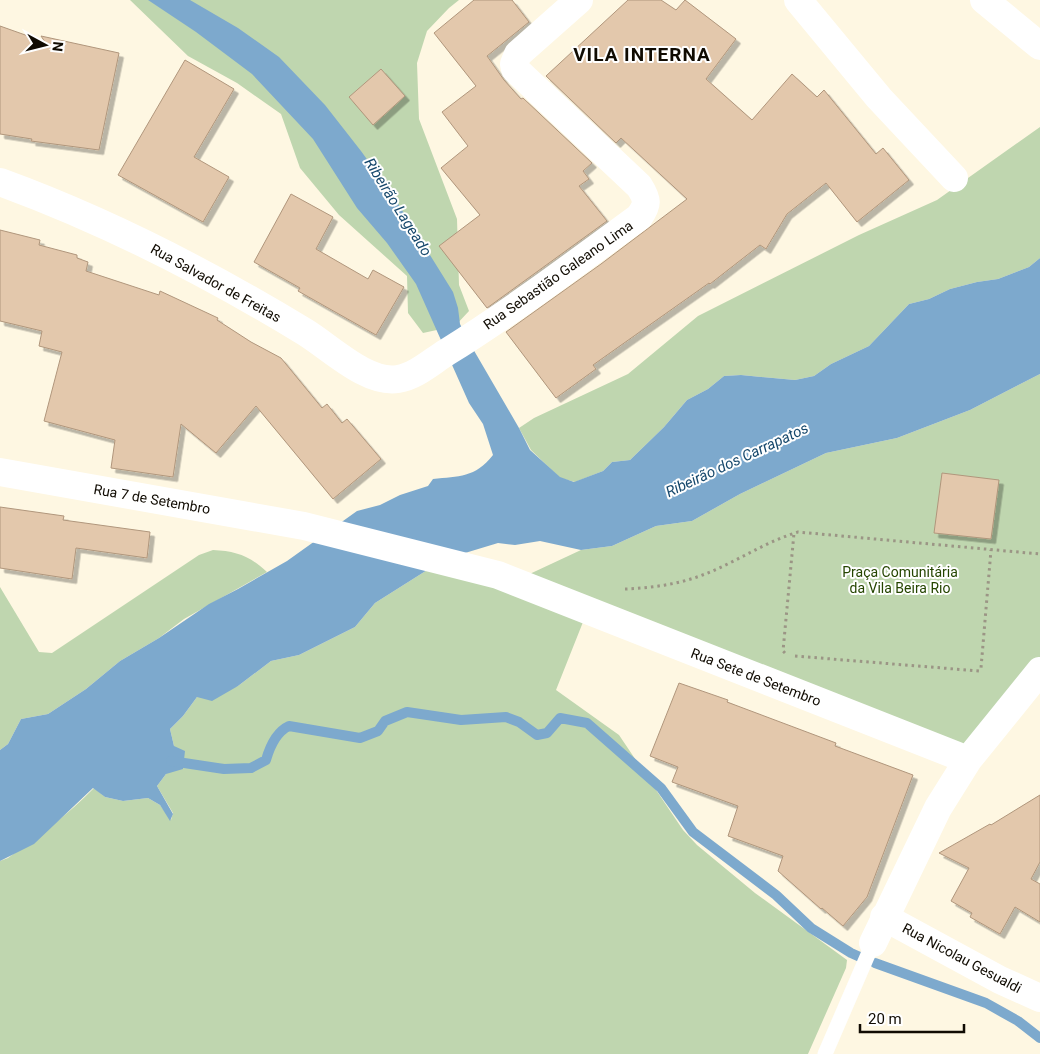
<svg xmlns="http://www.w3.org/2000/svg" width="1040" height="1054" viewBox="0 0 1040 1054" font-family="Roboto,sans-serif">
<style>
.green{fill:#bfd6af}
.water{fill:#7da9cd}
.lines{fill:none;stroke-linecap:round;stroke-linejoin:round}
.stream{stroke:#7da9cd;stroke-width:10}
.building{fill:#e3c8ac;stroke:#b0967c;filter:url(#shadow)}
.path{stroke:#9b9585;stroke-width:3;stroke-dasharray:2.5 4;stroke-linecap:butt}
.service{stroke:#fff;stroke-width:15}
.minor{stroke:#fff;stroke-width:28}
.tertiary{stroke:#fff;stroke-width:28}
.labels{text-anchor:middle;stroke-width:4;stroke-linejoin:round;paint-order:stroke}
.street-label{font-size:14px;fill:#100b02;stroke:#fff}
.park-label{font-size:14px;fill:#254500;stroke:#fff}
.water-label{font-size:15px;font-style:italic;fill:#16486c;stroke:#fff}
.district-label{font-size:19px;font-weight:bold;letter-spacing:1px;fill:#100b02;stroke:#fff}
</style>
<defs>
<filter id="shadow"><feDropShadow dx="4.5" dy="4.5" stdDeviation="0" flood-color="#0004"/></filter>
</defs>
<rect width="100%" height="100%" fill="#fef7e2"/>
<path class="green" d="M 130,0 L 459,0 L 449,8 L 427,31 L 417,63 L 419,119 L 457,219 L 459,285 L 469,311 L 455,326 L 423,333 L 408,313 L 407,276 L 339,215 L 300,168 L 281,114 L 237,83 L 188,56 Z
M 1040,127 L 1040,258 L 1029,267 L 998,279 L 977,282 L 950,289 L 929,299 L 909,304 L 869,346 L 831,364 L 814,376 L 795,380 L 741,375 L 724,376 L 708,389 L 687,400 L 664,427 L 630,460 L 612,462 L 603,471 L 575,482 L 560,478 L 531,450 L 519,428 L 534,418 L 628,374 L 698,316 L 859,235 L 937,200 Z
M 1040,374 L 1040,670 L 966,756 L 521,578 L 581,550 L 612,546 L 656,526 L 692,521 L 740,494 L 826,453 L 897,438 L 970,410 Z
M 213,550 C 236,551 250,556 267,572 L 184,619 L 159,638 L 120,661 L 86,689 L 48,714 L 21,719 L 8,744 L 0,750 L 0,587 L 39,652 L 52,653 L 199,555 Z
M 432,567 L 585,617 L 556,690 L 619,735 L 683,830 L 697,845 L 755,893 L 847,960 L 846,968 L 808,1054 L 0,1054 L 0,861 L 8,858 C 38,836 68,815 94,788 L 105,797 L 123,801 L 148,798 L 160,805 L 171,820 L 173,813 L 157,786 L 166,774 L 174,746 L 170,729 L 183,716 L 197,697 L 238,686 L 271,661 L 299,655 L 355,627 L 375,603 Z"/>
<path class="water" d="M 148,0 L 190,0 L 238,28 L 279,57 L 325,105 L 361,151 L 392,194 L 453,292 L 458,308 L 460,324 L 469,342 L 519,428 L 530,450 L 560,477 L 574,482 L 603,471 L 612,462 L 630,460 L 664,427 L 687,400 L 708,389 L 724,376 L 741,375 L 795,380 L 814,376 L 831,364 L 869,346 L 909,304 L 929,299 L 950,289 L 977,282 L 998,279 L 1029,267 L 1040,258 L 1040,374 L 970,410 L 897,438 L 826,453 L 740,494 L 692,521 L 656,526 L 612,546 L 581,550 L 540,541 L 515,545 L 498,543 L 465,553 L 432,567 L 375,603 L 355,627 L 299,655 L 271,661 L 238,686 L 212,701 L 197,697 L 183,716 L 170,729 L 174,746 L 185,751 L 183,769 L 166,774 L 157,786 L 173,814 L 170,821 L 160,805 L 148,798 L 123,801 L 105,797 L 93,788 L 34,844 L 0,861 L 0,750 L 8,744 L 21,719 L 48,714 L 86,689 L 120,661 L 159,638 L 209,604 L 238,589 L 287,561 L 357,511 L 380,505 L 400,495 L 428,486 L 433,479 C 459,476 475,478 493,455 L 483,424 L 469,403 L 416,284 L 387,243 L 357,208 L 313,139 L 252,74 L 196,32 Z"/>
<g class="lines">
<path class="stream" d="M 171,761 L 224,769 L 251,768 L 266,760 C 270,746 276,732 289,726 L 360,738 L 378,731 L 385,721 L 407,712 L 461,720 L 506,717 L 519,722 L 537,735 L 547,733 L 560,718 L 587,723 L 661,788 L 693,832 L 776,895 L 811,928 L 851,953 L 860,957
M 875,963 L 986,1003 L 1018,1021 L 1040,1038"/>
</g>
<path class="building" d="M 474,0 L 512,0 L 529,22 L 487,56 L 504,80 L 521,99 L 523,98 L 592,163 L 583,171 L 589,179 L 579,186 L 607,221 L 487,308 L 439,246 L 480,215 L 441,168 L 468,146 L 442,112 L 476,86 L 434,33 Z
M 628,0 L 661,0 L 676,10 L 685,0 L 736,39 L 706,79 L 752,120 L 792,74 L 817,97 L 824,90 L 876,154 L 883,148 L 909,180 L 857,222 L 826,183 L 787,214 L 766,249 L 760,245 L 710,284 L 709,283 L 593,365 L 596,369 L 556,398 L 506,332 L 601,264 L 687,199 L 621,138 L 616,143 L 546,76 Z
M 0,26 L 45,42 L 41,36 L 119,53 L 99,150 L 31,141 L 32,139 L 0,134 Z
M 185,60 L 234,89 L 194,157 L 229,177 L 203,222 L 118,175 Z
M 381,69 L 405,96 L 373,125 L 349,97 Z
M 291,194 L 333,217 L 316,249 L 368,279 L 373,270 L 404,287 L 376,335 L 298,291 L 300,288 L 254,262 Z
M 0,230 L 40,240 L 39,245 L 77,255 L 77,258 L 88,262 L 86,271 L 159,295 L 160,291 L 218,318 L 217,320 L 251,342 L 281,358 L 322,408 L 327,404 L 342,423 L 347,419 L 381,459 L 333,499 L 256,406 L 216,453 L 181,424 L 173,477 L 111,468 L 115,440 L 44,421 L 62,352 L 39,346 L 42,331 L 0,321 Z
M 942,473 L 999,480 L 991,539 L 934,533 Z
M 0,507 L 64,516 L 63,520 L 150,532 L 147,558 L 76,548 L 72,579 L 0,568 Z
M 679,683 L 728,700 L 727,702 L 836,743 L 835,746 L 913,775 L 867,897 L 843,926 L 822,908 L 821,909 L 778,871 L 783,856 L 728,836 L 738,806 L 672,782 L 678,767 L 650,756 Z
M 1040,795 L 1040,862 L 1031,879 L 1040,884 L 1040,922 L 1015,907 L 1000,934 L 970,917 L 972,913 L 951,901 L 969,868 L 939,853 L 990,824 L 991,825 Z"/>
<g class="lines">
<path class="path" d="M 625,589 C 649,588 674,585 697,577 C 732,565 762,543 798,532 L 1040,554
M 785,653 L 783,651 L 794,533
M 795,656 L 979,671 L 981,668 L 991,550"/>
<path class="service" d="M 825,1054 L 873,943"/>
<path class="minor" d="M 798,0 L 879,98 L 954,178
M 0,182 C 107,221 208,273 305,332 C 331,348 367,384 398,379 C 416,376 431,362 447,352 C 513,311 576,263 639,217 C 648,204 648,200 639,186 L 515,69 L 514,64 L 518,54 L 579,0
M 0,472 L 304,526 L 498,575 L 968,760
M 884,917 L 1000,980 L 1040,998
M 873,943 L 938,808 L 968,760 L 1040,671"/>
<path class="tertiary" d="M 984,0 L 1040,46"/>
</g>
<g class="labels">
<g class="street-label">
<text transform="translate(558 275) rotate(-35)" y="5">Rua Sebastião Galeano Lima</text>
<text transform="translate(216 283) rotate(29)" y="5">Rua Salvador de Freitas</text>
<text transform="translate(152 499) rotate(10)" y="5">Rua 7 de Setembro</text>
<text transform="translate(756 677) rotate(21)" y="5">Rua Sete de Setembro</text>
<text transform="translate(962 958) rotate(28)" y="5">Rua Nicolau Gesualdi</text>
</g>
<g class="park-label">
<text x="900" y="577">Praça Comunitária<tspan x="900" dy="16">da Vila Beira Rio</tspan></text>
</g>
<g class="water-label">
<text transform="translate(398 207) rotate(58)" y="5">Ribeirão Lageado</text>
<text transform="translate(737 460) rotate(-25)" y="5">Ribeirão dos Carrapatos</text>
</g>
<g class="district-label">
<text x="642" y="61">VILA INTERNA</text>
</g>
</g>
<g transform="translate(45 45) rotate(97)" stroke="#ffffff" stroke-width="4" paint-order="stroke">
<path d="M0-4L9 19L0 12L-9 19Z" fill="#100b02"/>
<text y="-8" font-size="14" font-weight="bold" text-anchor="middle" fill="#100b02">N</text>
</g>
<path d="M860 1024v8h104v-8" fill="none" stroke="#100b02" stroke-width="2.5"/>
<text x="868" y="1024" font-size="15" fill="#100b02" stroke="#ffffff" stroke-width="4" paint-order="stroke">20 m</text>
</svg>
